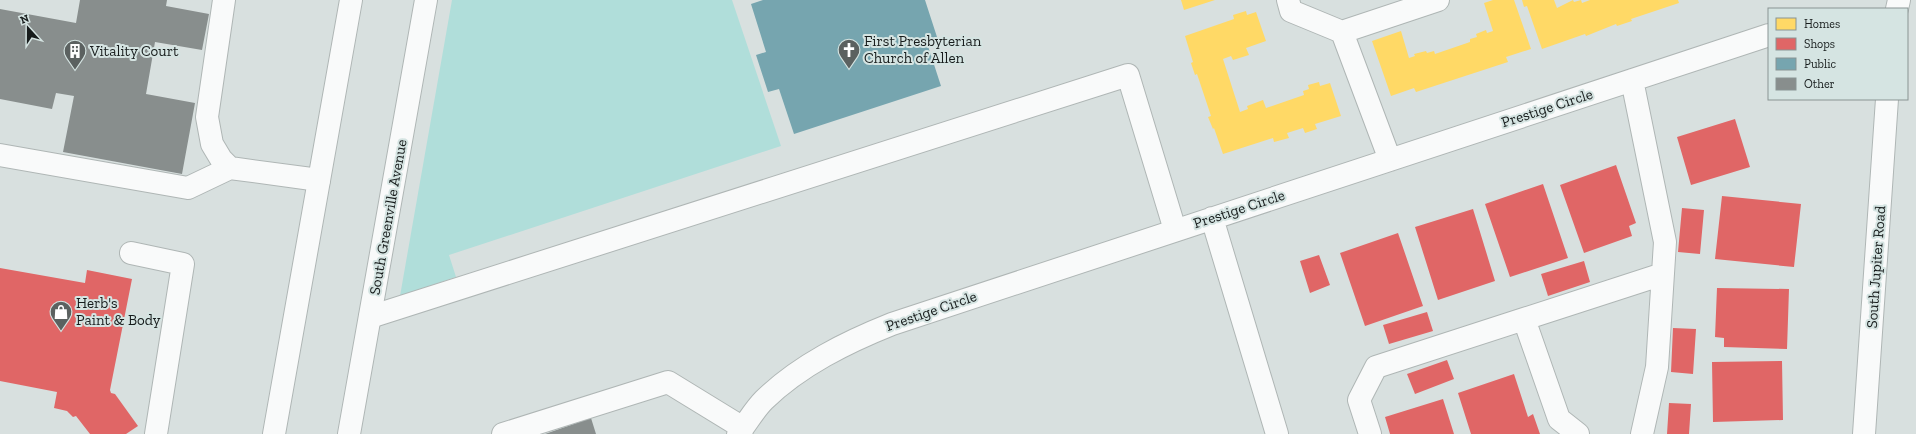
<svg xmlns="http://www.w3.org/2000/svg" width="1916" height="434" viewBox="0 0 1916 434" font-family="'Zilla Slab',serif">
<style>
.green{fill:#b0deda}
.homes{fill:#ffd966}
.shops{fill:#e06666}
.public{fill:#76a5af}
.building{fill:#888e8d}
.lines{fill:none;stroke-linecap:round;stroke-linejoin:round}
.minor-casing{stroke:#afb6b5;stroke-width:24}
.major-casing{stroke:#afb6b5;stroke-width:24}
.minor{stroke:#f9fafa;stroke-width:22}
.major{stroke:#f9fafa;stroke-width:22}
.labels{text-anchor:middle;stroke-width:4;stroke-linejoin:round;paint-order:stroke}
.poi-label{font-size:15px;fill:#171c1c;stroke:#d5e4e2;text-anchor:start}
.street-label{font-size:15px;fill:#171c1c;stroke:#d5e4e2}
</style>
<rect width="100%" height="100%" fill="#d8e0df"/>
<path class="green" d="M 452,0 L 732,0 L 781,146 L 449,255 L 456,277 L 400,296 Z"/>
<path class="homes" d="M 1181,0 L 1215,0 L 1184,10 Z
M 1493,0 L 1514,0 L 1531,49 L 1506,57 L 1508,62 L 1416,92 L 1414,88 L 1391,96 L 1372,41 L 1401,31 L 1409,58 L 1415,56 L 1414,54 L 1426,51 L 1427,53 L 1434,51 L 1435,54 L 1470,42 L 1470,39 L 1477,37 L 1476,34 L 1486,30 L 1487,33 L 1493,31 L 1484,3 Z
M 1522,0 L 1554,0 L 1557,8 L 1573,0 L 1574,2 L 1581,0 L 1582,3 L 1590,0 L 1678,0 L 1679,3 L 1631,19 L 1632,21 L 1617,26 L 1616,24 L 1586,36 L 1585,34 L 1542,49 L 1527,6 L 1524,7 Z
M 1246,11 L 1247,15 L 1256,12 L 1266,41 L 1246,48 L 1249,55 L 1233,60 L 1231,56 L 1223,59 L 1240,112 L 1248,109 L 1247,106 L 1263,100 L 1266,108 L 1304,95 L 1303,91 L 1309,89 L 1308,85 L 1319,82 L 1320,86 L 1330,83 L 1341,116 L 1315,124 L 1317,129 L 1305,133 L 1303,128 L 1287,133 L 1289,138 L 1274,142 L 1273,138 L 1223,154 L 1214,128 L 1213,129 L 1208,117 L 1211,116 L 1197,74 L 1195,75 L 1191,63 L 1193,62 L 1185,36 L 1234,19 L 1233,15 Z"/>
<path class="shops" d="M 1735,119 L 1750,167 L 1691,185 L 1677,137 Z
M 1616,165 L 1636,223 L 1629,226 L 1632,236 L 1584,253 L 1560,185 Z
M 1543,184 L 1568,258 L 1510,277 L 1485,204 Z
M 1722,196 L 1801,204 L 1794,267 L 1715,259 Z
M 1682,208 L 1704,210 L 1700,254 L 1678,252 Z
M 1473,209 L 1495,281 L 1438,300 L 1415,227 Z
M 1398,233 L 1423,306 L 1365,326 L 1340,253 Z
M 1319,255 L 1330,285 L 1310,293 L 1300,261 Z
M 1584,261 L 1590,282 L 1548,296 L 1541,274 Z
M 0,268 L 85,283 L 87,270 L 132,279 L 110,390 L 111,393 L 115,394 L 138,426 L 126,434 L 90,434 L 76,416 L 73,417 L 67,411 L 54,408 L 57,392 L 0,381 Z
M 1717,288 L 1789,289 L 1787,349 L 1724,347 L 1724,338 L 1715,337 Z
M 1427,312 L 1433,331 L 1389,344 L 1383,325 Z
M 1673,328 L 1696,329 L 1693,374 L 1671,372 Z
M 1447,360 L 1454,379 L 1415,394 L 1407,374 Z
M 1782,361 L 1783,420 L 1713,422 L 1712,362 Z
M 1514,374 L 1528,417 L 1533,414 L 1540,434 L 1471,434 L 1458,393 Z
M 1443,399 L 1454,434 L 1390,434 L 1385,417 Z
M 1669,403 L 1691,404 L 1689,434 L 1667,434 Z"/>
<path class="public" d="M 763,0 L 925,0 L 937,37 L 926,40 L 941,86 L 794,134 L 779,89 L 768,92 L 756,55 L 766,52 L 751,4 Z"/>
<path class="building" d="M 80,0 L 167,0 L 166,6 L 209,14 L 202,50 L 155,42 L 146,94 L 195,103 L 182,174 L 63,152 L 74,96 L 56,93 L 52,109 L 0,99 L 0,9 L 76,23 Z
M 591,418 L 596,434 L 545,434 Z"/>
<g class="lines">
<g class="minor-casing">
<path id="minor" d="M 224,0 L 207,117 L 212,144 L 221,159 L 230,168 L 319,180
M 1288,0 L 1291,11 L 1342,32 L 1390,160
M 1897,9 L 1899,0
M 1342,32 L 1438,0
M 1632,80 L 1665,242 L 1657,367 L 1642,434
M 0,155 L 188,188 L 230,168
M 1212,218 L 1277,434
M 131,253 L 183,264 L 156,434
M 370,317 L 1128,75 L 1175,230
M 1524,319 L 1663,274
M 503,434 L 668,382 L 743,428
M 738,434 C 747,423 754,410 764,400 C 800,365 847,342 892,324 L 1769,35
M 1370,434 L 1359,400 L 1376,367 L 1524,319 L 1559,419 L 1578,434
M 1864,434 L 1887,99"/>
</g>
<g class="major-casing">
<path id="major" d="M 274,434 L 351,0
M 349,434 L 426,0"/>
</g>
<use href="#minor" class="minor"/>
<use href="#major" class="major"/>
</g>
<defs>
<g id="church-pin" transform="scale(1.15)"><path d="M0 17L-7.5 6A9.5 9.5 0 1 1 7.5 6Z" fill="#5b6160" stroke="#d5e4e2"/><path d="M-1.2-6h2.4v3.5h3.3v2.4h-3.3V6h-2.4V-.1h-3.3v-2.4h3.3Z" fill="#fff"/></g>
<g id="building-pin" transform="scale(1.15)"><path d="M0 17L-7.5 6A9.5 9.5 0 1 1 7.5 6Z" fill="#5b6160" stroke="#d5e4e2"/><path d="M-4-6H4V6H1V3H-1V6H-4ZM-2.5-4.3h1.7v1.8h-1.7ZM.8-4.3h1.7v1.8H.8ZM-2.5-1h1.7V.8h-1.7ZM.8-1h1.7V.8H.8Z" fill="#fff"/></g>
<g id="shop-pin" transform="scale(1.15)"><path d="M0 17L-7.5 6A9.5 9.5 0 1 1 7.5 6Z" fill="#5b6160" stroke="#d5e4e2"/><path d="M-5-2.5h2.3a2.7 3.5 0 0 1 5.4 0H5L5.5 6h-11ZM-1.5-2.5h3a1.5 2.3 0 0 0-3 0Z" fill="#fff"/></g>
</defs>
<g fill-rule="evenodd">
<use href="#church-pin" x="849" y="50"/>
<use href="#building-pin" x="75" y="51"/>
<use href="#shop-pin" x="61" y="312"/>
</g>
<g class="labels">
<g class="poi-label">
<text x="864" y="46">First Presbyterian<tspan x="864" dy="17">Church of Allen</tspan></text>
<text x="90" y="56">Vitality Court</text>
<text x="76" y="308">Herb's<tspan x="76" dy="17">Paint &amp; Body</tspan></text>
</g>
<g class="street-label">
<text transform="translate(1547 108) rotate(-18)" y="5">Prestige Circle</text>
<text transform="translate(1239 209) rotate(-18)" y="5">Prestige Circle</text>
<text transform="translate(388 217) rotate(-80)" y="5">South Greenville Avenue</text>
<text transform="translate(1876 267) rotate(-86)" y="5">South Jupiter Road</text>
<text transform="translate(931 311) rotate(-19)" y="5">Prestige Circle</text>
</g>
</g>
<rect x="1768" y="8" width="140" height="92" fill="#d5e4e2" stroke="#899493"/>
<rect x="1776" y="18" width="20" height="12" fill="#ffd966" stroke="#899493"/>
<text x="1804" y="28" font-size="12" fill="#171c1c">Homes</text>
<rect x="1776" y="38" width="20" height="12" fill="#e06666" stroke="#899493"/>
<text x="1804" y="48" font-size="12" fill="#171c1c">Shops</text>
<rect x="1776" y="58" width="20" height="12" fill="#76a5af" stroke="#899493"/>
<text x="1804" y="68" font-size="12" fill="#171c1c">Public</text>
<rect x="1776" y="78" width="20" height="12" fill="#888e8d" stroke="#899493"/>
<text x="1804" y="88" font-size="12" fill="#171c1c">Other</text>
<g transform="translate(28 28) rotate(339)" stroke="#d5e4e2" stroke-width="3" paint-order="stroke">
<path d="M0-3L7 15L0 10L-7 15Z" fill="#171c1c"/>
<text y="-6" font-size="11" font-weight="bold" text-anchor="middle" fill="#171c1c">N</text>
</g>
</svg>
